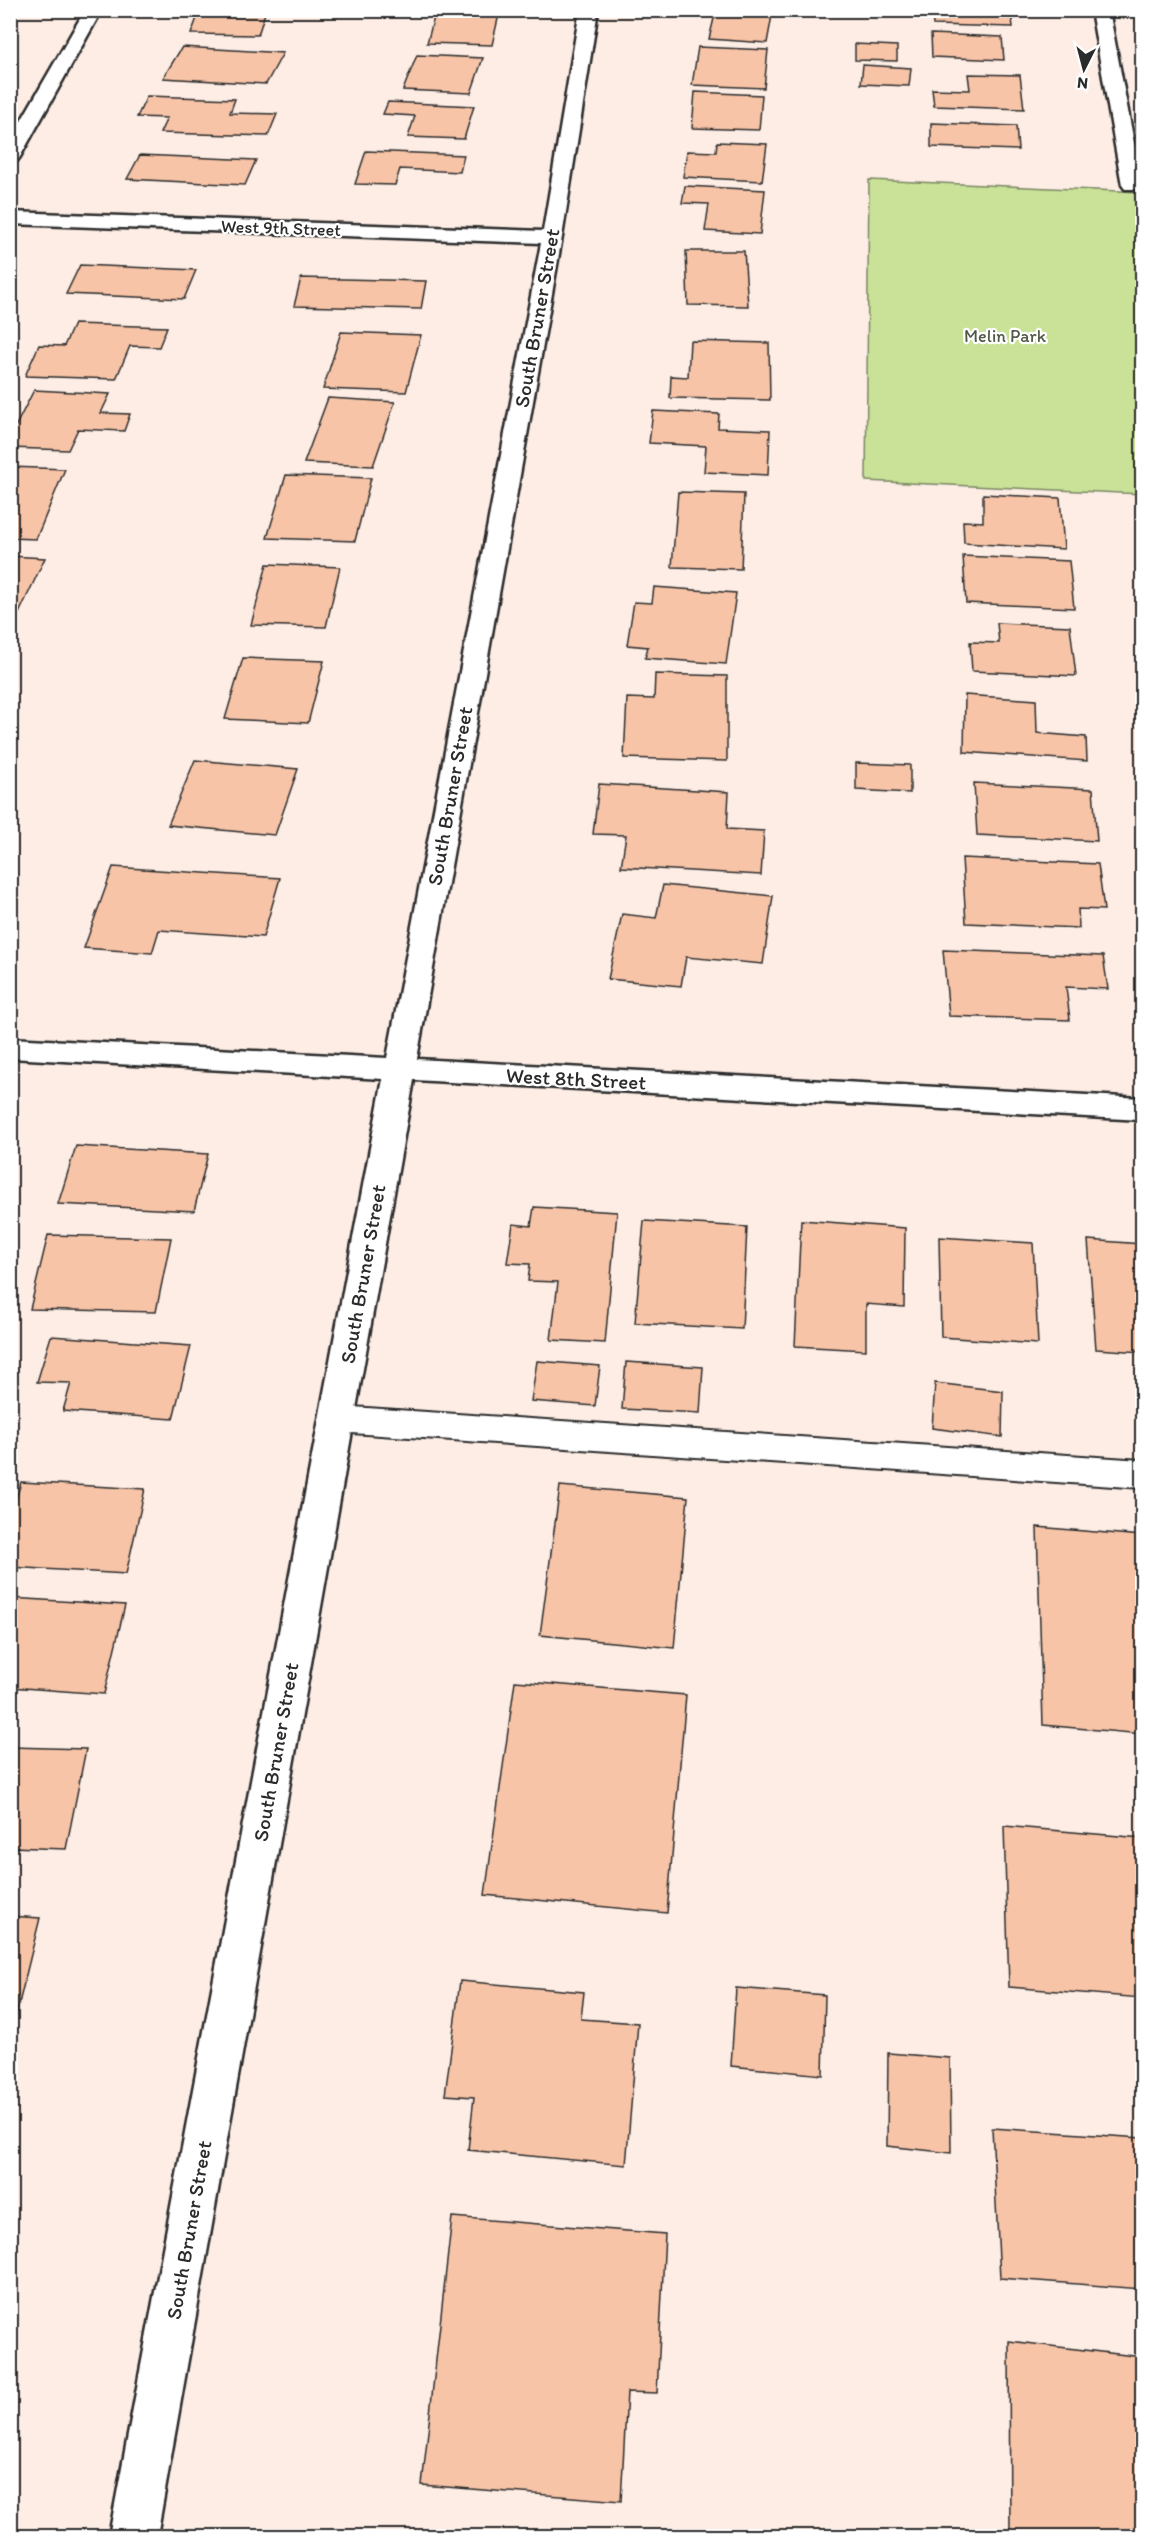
<svg xmlns="http://www.w3.org/2000/svg" width="1153" height="2547" viewBox="0 0 1153 2547" font-family="Itim,sans-serif">
<style>
.green{fill:#c9e298;stroke:#7a8662;stroke-width:1.5}
.building{fill:#f7c4a8;stroke:#2b2b2b;stroke-width:1.5}
.lines{fill:none;stroke-linecap:round;stroke-linejoin:round}
.service-casing{stroke:#2b2b2b;stroke-width:4}
.minor-casing{stroke:#2b2b2b;stroke-width:5}
.service{fill:#fff;fill-rule:evenodd}
.minor{fill:#fff;fill-rule:evenodd}
.labels{text-anchor:middle;stroke-width:4.5;stroke-linejoin:round;paint-order:stroke}
.far-street-label{font-size:18px;fill:#2b2b2b;stroke:#fff}
.far-park-label{font-size:18px;fill:#525946;stroke:#fff}
.street-label{font-size:21px;fill:#2b2b2b;stroke:#fff}
</style>
<rect width="100%" height="100%" fill="#fdede5"/>
<filter id="ink" filterUnits="userSpaceOnUse"><feTurbulence type="fractalNoise" baseFrequency=".0167" numOctaves="2"/><feDisplacementMap in="SourceGraphic" scale="12" xChannelSelector="R" yChannelSelector="G"/><feConvolveMatrix kernelMatrix="1 2 1 2 8 2 1 2 1" color-interpolation-filters="sRGB"/></filter>
<g filter="url(#ink)">
<path class="green" d="M 869,180 L 1142,192 L 1142,494 L 866,481 Z"/>
<path class="building" d="M 200,10 L 266,10 L 258,35 L 191,34 Z
M 436,10 L 500,10 L 492,45 L 427,43 Z
M 716,10 L 773,10 L 767,43 L 709,39 Z
M 932,10 L 1011,10 L 1013,27 L 933,25 Z
M 931,34 L 1002,37 L 1004,60 L 932,57 Z
M 855,44 L 897,46 L 897,61 L 855,60 Z
M 182,47 L 283,53 L 266,84 L 163,78 Z
M 698,47 L 768,50 L 764,88 L 692,85 Z
M 417,55 L 483,58 L 471,93 L 403,90 Z
M 863,65 L 911,68 L 909,86 L 861,84 Z
M 968,74 L 1020,75 L 1024,109 L 934,106 L 932,89 L 970,90 Z
M 695,92 L 762,95 L 759,130 L 692,128 Z
M 147,96 L 235,99 L 230,113 L 277,114 L 268,136 L 160,133 L 167,118 L 137,117 Z
M 388,102 L 474,106 L 464,139 L 408,137 L 415,116 L 383,114 Z
M 931,123 L 1016,126 L 1018,150 L 931,147 Z
M 717,142 L 767,144 L 762,181 L 683,177 L 687,151 L 716,152 Z
M 366,151 L 464,155 L 460,172 L 400,169 L 395,185 L 355,184 Z
M 140,155 L 256,160 L 245,185 L 127,179 Z
M 685,186 L 765,190 L 760,234 L 705,231 L 709,204 L 682,203 Z
M 686,251 L 744,251 L 748,306 L 688,305 Z
M 80,265 L 196,270 L 184,299 L 66,294 Z
M 301,278 L 426,281 L 421,309 L 294,306 Z
M 74,324 L 167,327 L 159,347 L 130,346 L 116,379 L 25,376 L 39,345 L 64,346 Z
M 341,332 L 421,335 L 406,392 L 323,389 Z
M 690,341 L 769,343 L 770,400 L 670,398 L 671,376 L 688,377 Z
M 34,390 L 110,394 L 101,413 L 130,414 L 124,431 L 78,429 L 68,450 L 10,448 L 10,437 Z
M 328,398 L 395,402 L 373,466 L 304,463 Z
M 653,411 L 719,414 L 718,428 L 770,430 L 768,475 L 704,472 L 706,446 L 649,443 Z
M 10,467 L 65,469 L 36,539 L 10,538 Z
M 286,475 L 371,478 L 355,541 L 267,538 Z
M 678,492 L 744,494 L 741,569 L 672,567 Z
M 983,494 L 1060,498 L 1064,549 L 964,543 L 963,521 L 983,522 Z
M 10,556 L 45,558 L 14,624 L 10,624 Z
M 963,556 L 1069,561 L 1074,608 L 966,603 Z
M 267,564 L 340,567 L 326,627 L 251,625 Z
M 654,587 L 736,593 L 726,664 L 645,658 L 648,647 L 627,645 L 634,602 L 652,603 Z
M 997,623 L 1070,626 L 1076,676 L 972,671 L 970,642 L 999,643 Z
M 243,658 L 324,661 L 308,723 L 225,719 Z
M 655,674 L 727,676 L 727,761 L 624,758 L 627,698 L 654,699 Z
M 965,695 L 1036,700 L 1037,733 L 1086,737 L 1087,761 L 964,752 Z
M 195,760 L 298,769 L 275,835 L 168,825 Z
M 856,763 L 910,765 L 910,793 L 856,790 Z
M 974,783 L 1093,789 L 1097,841 L 977,835 Z
M 599,784 L 729,792 L 727,829 L 764,831 L 761,875 L 621,867 L 626,835 L 593,834 Z
M 962,858 L 1098,864 L 1104,910 L 1078,909 L 1079,928 L 966,923 Z
M 113,867 L 280,878 L 263,937 L 159,930 L 152,953 L 84,948 Z
M 663,885 L 773,896 L 763,964 L 686,957 L 681,986 L 608,979 L 622,914 L 656,918 Z
M 943,950 L 1103,956 L 1108,989 L 1066,987 L 1070,1020 L 949,1016 Z
M 76,1146 L 208,1154 L 194,1211 L 58,1204 Z
M 534,1207 L 617,1212 L 605,1343 L 551,1340 L 558,1282 L 528,1281 L 530,1264 L 507,1263 L 513,1224 L 531,1226 Z
M 801,1220 L 905,1228 L 904,1307 L 866,1304 L 866,1350 L 795,1346 Z
M 644,1221 L 747,1227 L 742,1329 L 635,1323 Z
M 48,1235 L 171,1238 L 156,1312 L 30,1309 Z
M 939,1237 L 1033,1243 L 1038,1344 L 941,1337 Z
M 1088,1240 L 1142,1244 L 1142,1352 L 1096,1349 Z
M 51,1336 L 191,1346 L 173,1419 L 63,1411 L 71,1383 L 37,1382 Z
M 537,1361 L 600,1366 L 595,1406 L 531,1401 Z
M 626,1362 L 703,1367 L 700,1413 L 622,1409 Z
M 935,1383 L 1003,1391 L 1002,1437 L 932,1428 Z
M 21,1482 L 145,1489 L 126,1574 L 10,1567 L 10,1520 Z
M 560,1486 L 688,1497 L 674,1648 L 540,1635 Z
M 1037,1527 L 1142,1536 L 1142,1734 L 1043,1725 Z
M 10,1598 L 125,1605 L 104,1694 L 10,1687 Z
M 515,1681 L 686,1695 L 667,1913 L 485,1895 Z
M 10,1747 L 86,1749 L 66,1849 L 10,1847 Z
M 1004,1826 L 1142,1838 L 1142,1998 L 1009,1987 Z
M 10,1916 L 40,1918 L 10,2040 Z
M 460,1981 L 584,1992 L 581,2019 L 638,2023 L 626,2165 L 468,2150 L 474,2097 L 445,2095 Z
M 736,1988 L 825,1995 L 823,2075 L 731,2066 Z
M 888,2053 L 950,2058 L 951,2153 L 887,2146 Z
M 992,2128 L 1142,2138 L 1142,2289 L 1000,2278 Z
M 452,2217 L 665,2234 L 657,2393 L 627,2392 L 621,2501 L 422,2485 Z
M 1009,2341 L 1142,2357 L 1142,2536 L 1010,2536 Z"/>
<g class="lines">
<g class="service-casing">
<path id="service" d="M 337,1406 L 1142,1460 L 1142,1488 L 337,1432 L 325,1428 L 320,1419 L 325,1410 Z"/>
</g>
<g class="minor-casing">
<path id="minor" d="M 85,10 L 102,10 L 20,157 L 17,161 L 10,163 L 10,140 Z
M 580,10 L 598,10 L 562,237 L 417,1059 L 1142,1098 L 1142,1120 L 414,1080 L 157,2536 L 109,2536 L 383,1079 L 10,1058 L 10,1038 L 387,1058 L 541,243 L 10,224 L 10,212 L 543,231 Z
M 1091,10 L 1109,10 L 1142,185 L 1139,189 L 1125,189 L 1122,185 Z"/>
</g>
<use href="#service" class="service"/>
<use href="#minor" class="minor"/>
</g>
</g>
<g class="labels">
<g class="far-street-label">
<text transform="translate(281 228) rotate(2)" y="6">West 9th Street</text>
</g>
<g class="far-park-label">
<text x="1005" y="342">Melin Park</text>
</g>
<g class="street-label">
<text transform="translate(537 318) rotate(-80)" y="7">South Bruner Street</text>
<text transform="translate(450 796) rotate(-80)" y="7">South Bruner Street</text>
<text transform="translate(576 1079) rotate(3)" y="7">West 8th Street</text>
<text transform="translate(363 1274) rotate(-80)" y="7">South Bruner Street</text>
<text transform="translate(276 1752) rotate(-80)" y="7">South Bruner Street</text>
<text transform="translate(189 2230) rotate(-80)" y="7">South Bruner Street</text>
</g>
</g>
<rect width="1153" height="2547" fill="none" stroke="#fff" stroke-width="36"/>
<rect x="18" y="18" width="1117" height="2511" fill="none" stroke="#2b2b2b" stroke-width="2" filter="url(#ink)"/>
<g transform="translate(1084 69) rotate(186)" stroke="#ffffff" stroke-width="4.5" paint-order="stroke">
<path d="M0-4.5L10 22L0 15L-10 22Z" fill="#2b2b2b"/>
<text y="-9" font-size="16" font-weight="bold" text-anchor="middle" fill="#2b2b2b">N</text>
</g>
</svg>
